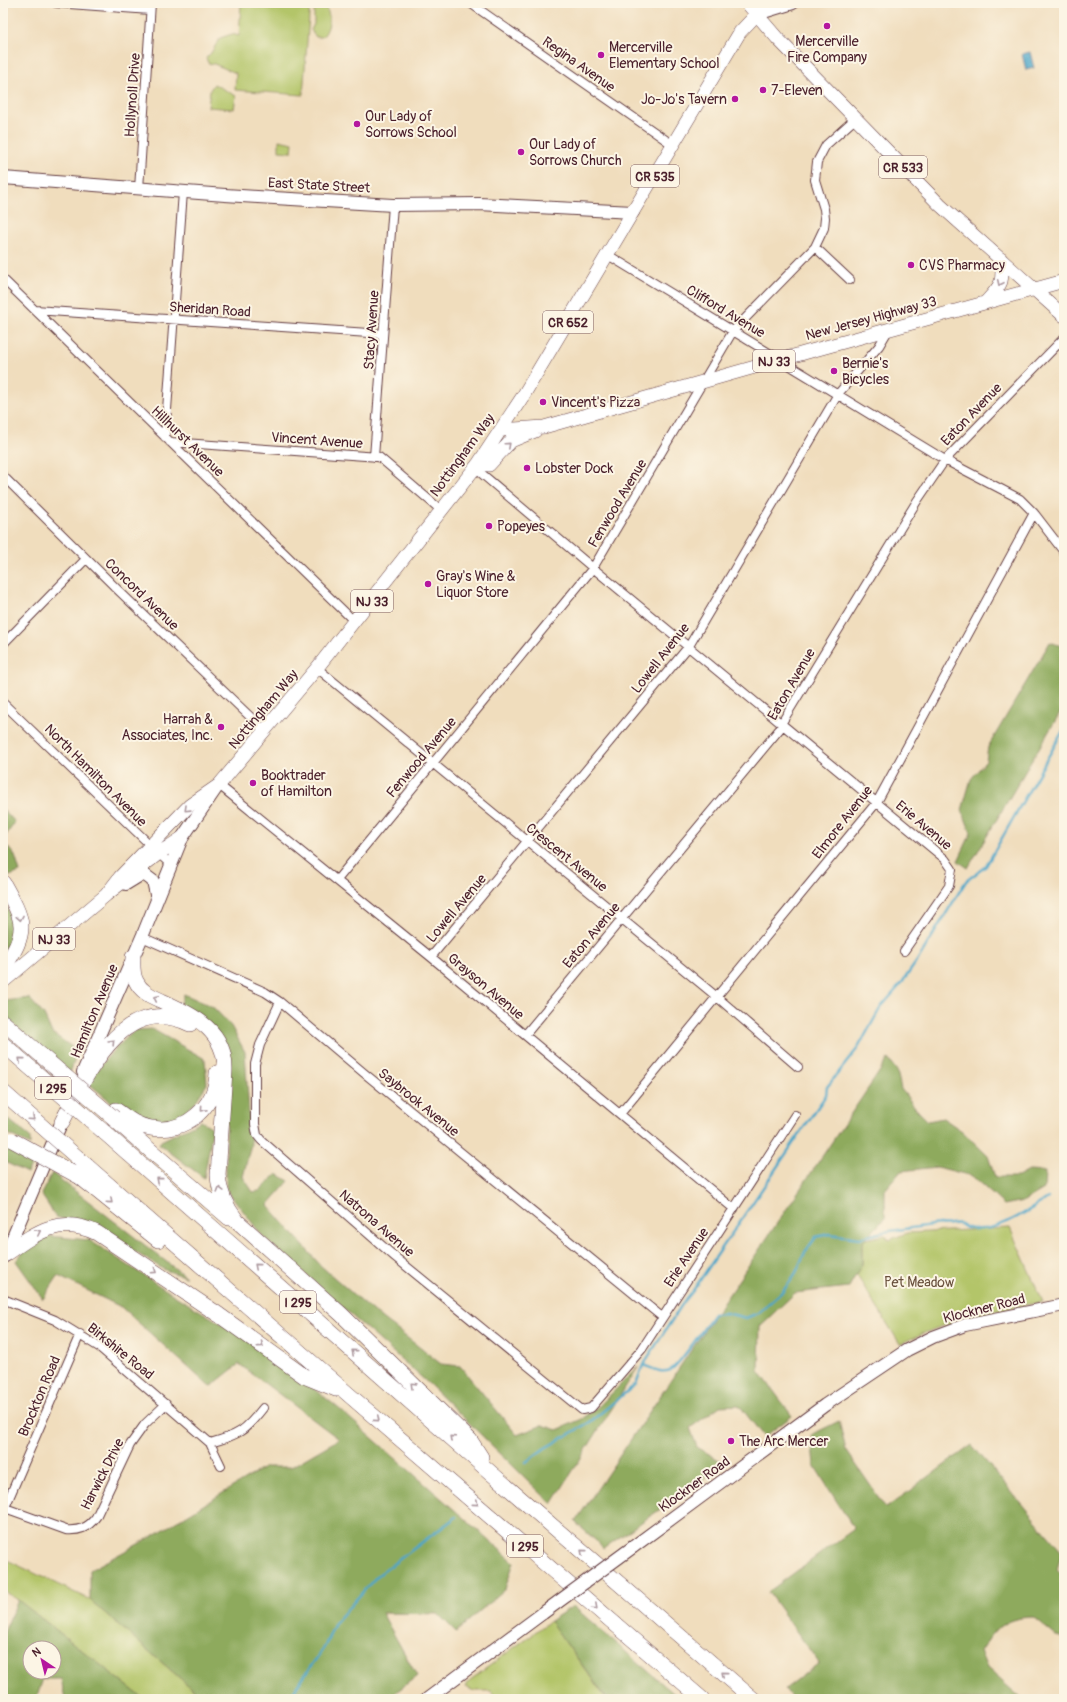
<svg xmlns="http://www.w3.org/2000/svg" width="1067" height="1702" viewBox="0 0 1067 1702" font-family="Pangolin,sans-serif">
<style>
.green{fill:#b3c569;stroke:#7e724a}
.forest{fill:#8eaa5d;stroke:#6c6444;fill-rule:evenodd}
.water{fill:#4ba6c9;stroke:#4a627a}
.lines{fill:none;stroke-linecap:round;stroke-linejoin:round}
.stream{stroke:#4ba6c9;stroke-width:2.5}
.street-casing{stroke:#633c41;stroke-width:10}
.secondary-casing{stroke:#633c41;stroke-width:14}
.primary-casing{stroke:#633c41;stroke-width:14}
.highway-casing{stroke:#633c41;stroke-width:16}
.street{stroke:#fff;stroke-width:8}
.secondary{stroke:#fff;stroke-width:12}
.primary{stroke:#fff;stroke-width:13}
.highway{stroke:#fff;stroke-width:15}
.secondary-bridge-casing{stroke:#633c41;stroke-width:14;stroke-linecap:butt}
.highway-bridge-casing{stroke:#633c41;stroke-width:16;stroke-linecap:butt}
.secondary-bridge{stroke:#fff;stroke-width:12}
.highway-bridge{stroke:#fff;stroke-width:15}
.oneway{stroke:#ae9aa0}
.poi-dot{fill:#b5179e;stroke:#fcf5e5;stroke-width:1.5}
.labels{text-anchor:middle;stroke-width:4;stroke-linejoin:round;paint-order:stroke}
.shield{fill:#fcf5e5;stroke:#7f5f63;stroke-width:1}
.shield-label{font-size:13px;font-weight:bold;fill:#4a1f2b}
.poi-label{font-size:14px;fill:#4a1f2b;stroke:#fcf5e5;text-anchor:start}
.street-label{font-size:14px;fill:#4a1f2b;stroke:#fcf5e5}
.park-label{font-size:14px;fill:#6a513e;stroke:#fcf5e5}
</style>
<rect width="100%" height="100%" fill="#fcf5e5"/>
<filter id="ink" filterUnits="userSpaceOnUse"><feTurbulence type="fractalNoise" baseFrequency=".025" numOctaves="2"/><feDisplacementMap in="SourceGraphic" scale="8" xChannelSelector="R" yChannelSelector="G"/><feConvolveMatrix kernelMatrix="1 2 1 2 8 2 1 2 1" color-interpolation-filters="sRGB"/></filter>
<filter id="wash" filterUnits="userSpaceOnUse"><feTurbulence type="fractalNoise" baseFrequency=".012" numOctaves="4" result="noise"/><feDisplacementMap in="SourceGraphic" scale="16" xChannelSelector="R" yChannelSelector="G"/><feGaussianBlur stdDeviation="0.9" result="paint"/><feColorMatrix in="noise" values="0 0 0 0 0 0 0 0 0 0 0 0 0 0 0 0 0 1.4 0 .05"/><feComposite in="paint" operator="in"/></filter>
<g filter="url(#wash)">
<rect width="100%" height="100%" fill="#f0ddbd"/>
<path class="green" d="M 241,3 L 310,3 L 303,95 L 235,90 L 236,73 L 214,64 L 208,63 L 206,58 L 211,53 L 220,38 L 232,34 L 239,36 Z
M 326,8 C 332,17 329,31 322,37 L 316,37 L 311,30 L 314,24 L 314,9 Z
M 214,84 L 236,96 L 234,109 L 208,107 L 210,90 Z
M 279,140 L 293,143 L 292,152 L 279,151 Z
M 1010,1228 L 1043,1302 C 991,1310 947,1321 900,1344 L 856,1274 L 862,1264 L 862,1243 L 866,1239 L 885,1235 L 889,1240 L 907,1233 Z
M 3,1558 L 90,1600 L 204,1699 L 144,1699 L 18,1600 L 3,1591 Z
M 550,1621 L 605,1697 L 602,1699 L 497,1699 L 490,1691 L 474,1691 L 466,1687 L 469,1681 Z"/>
<path class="forest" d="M 1050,642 L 1064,647 L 1064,706 L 968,868 L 958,861 L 971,833 L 962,810 L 971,779 L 986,761 L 988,747 Z
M 3,809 L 15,822 L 3,840 Z
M 3,841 L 15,856 L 20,872 L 7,877 L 3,872 Z
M 3,897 L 15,926 L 7,946 L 3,950 Z
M 184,994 L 213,1007 L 231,1026 L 245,1052 L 251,1144 L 243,1177 L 253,1192 L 259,1191 L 277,1174 L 289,1181 L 268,1205 L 321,1266 L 369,1308 L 441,1364 L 460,1366 L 517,1435 L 543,1425 L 557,1430 L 582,1419 L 599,1406 L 638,1367 L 552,1504 L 429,1384 L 264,1238 L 226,1189 L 227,1053 L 180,1006 Z
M 29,998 L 44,1015 L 52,1033 L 78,1051 L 70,1073 L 3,1016 L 3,1001 Z
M 152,1029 L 205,1059 L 207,1084 L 194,1104 L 178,1117 L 150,1123 L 116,1106 L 87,1082 L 113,1051 L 135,1030 Z
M 888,1059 L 897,1071 L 901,1089 L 918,1111 L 928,1121 L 943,1118 L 962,1131 L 988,1156 L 995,1177 L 1018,1177 L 1029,1171 L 1045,1172 L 1044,1189 L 1024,1201 L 1004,1205 L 972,1176 L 937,1167 L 901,1171 L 885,1190 L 885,1218 L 862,1243 L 862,1264 L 849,1287 L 795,1293 L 760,1326 L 759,1371 L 792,1416 L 764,1437 L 739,1405 L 720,1406 L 690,1428 L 697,1447 L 726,1464 L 604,1548 L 575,1522 Z
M 3,1115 L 30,1137 L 30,1145 L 3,1131 Z
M 201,1121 L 213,1128 L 204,1178 L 159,1144 L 161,1141 Z
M 3,1147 L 33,1163 L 27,1173 L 3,1161 Z
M 52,1173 L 186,1277 L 165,1270 L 92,1226 L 56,1217 L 41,1194 Z
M 49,1236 L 89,1240 L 180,1299 L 269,1352 L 337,1407 L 514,1562 L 505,1589 L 456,1632 L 438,1614 L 382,1613 L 417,1676 L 387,1699 L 204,1699 L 90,1600 L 90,1570 L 153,1536 L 265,1467 L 291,1467 L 339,1439 L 239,1364 L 210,1387 L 121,1307 L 58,1276 L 43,1299 L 16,1261 L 31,1242 Z
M 839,1421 L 846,1450 L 886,1508 L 972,1445 L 1062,1552 L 1057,1569 L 1064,1576 L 1064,1638 L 1056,1636 L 1033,1617 C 1002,1618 996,1628 980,1652 L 987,1668 L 1022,1699 L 793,1699 L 785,1689 L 819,1663 L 768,1592 L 854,1529 L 814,1465 L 811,1435 Z
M 18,1600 L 144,1699 L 65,1699 L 61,1679 L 43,1679 L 36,1699 L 3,1699 L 3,1634 ZM 30,1648 L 54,1648 L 54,1672 L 30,1672 Z
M 573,1606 L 680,1699 L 607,1699 L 550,1621 Z"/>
<path class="water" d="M 1030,52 L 1034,68 L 1026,70 L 1022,54 Z"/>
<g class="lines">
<path class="stream" d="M 643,1365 C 652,1368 661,1374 670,1370 C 679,1367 706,1324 714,1314 L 726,1313 L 746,1318 L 758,1313 L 783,1291 L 795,1275 L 805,1252 L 816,1237 L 829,1234 L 860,1238 L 883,1232 L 939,1224 C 946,1226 954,1222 960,1224 C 963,1225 965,1228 968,1228 C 994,1235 1028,1211 1048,1198
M 526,1462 L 545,1448 L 590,1422 L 636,1384 L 643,1365 L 683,1303 L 692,1292 L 826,1095 L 827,1087 L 858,1048 L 881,1007 L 901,984 L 917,961 L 966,881 L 986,866 L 1064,729
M 288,1699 L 325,1646 L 335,1623 L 377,1576 L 456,1517"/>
</g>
</g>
<g filter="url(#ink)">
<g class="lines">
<g class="street-casing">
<path id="street" d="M 56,3 L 150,10
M 470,3 L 673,145
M 139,189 L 151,3
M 815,247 L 850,280
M 608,255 L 945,460 L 1020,499 L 1034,513 L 1064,552
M 3,279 L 355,622
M 35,310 L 383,334
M 165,437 L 183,192
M 170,442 L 379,457 L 442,511
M 374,457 L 393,205
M 475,468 L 593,568 L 945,859 L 952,869 L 949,886 L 904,951
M 3,476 L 119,591 L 265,731
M 3,644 L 86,559
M 317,668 L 717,997 L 798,1067
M 3,703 L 171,865
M 781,724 L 917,501 L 945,460 L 1064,338
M 219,785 L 431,957 L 734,1209
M 337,880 L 593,568 L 733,331 L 815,247 L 824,228 L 825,218 L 824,209 L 815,180 L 817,162 L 826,145 L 856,118
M 142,937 L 265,992 L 280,1002 L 364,1073 L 662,1317
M 431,957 L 689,646 L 838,394 L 879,346 L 889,329
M 280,1002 L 260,1045 L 255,1064 L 255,1124 L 257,1135 L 261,1140 L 395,1257 L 582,1410 L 591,1408 L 642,1349 L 795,1115
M 525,1035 L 783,725
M 620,1114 L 877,802 L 1034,513
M 3,1299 L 55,1320 L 99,1347 L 210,1443 C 239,1435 245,1431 263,1408
M 210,1443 L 221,1466
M 5,1508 L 66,1530 C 79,1531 88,1528 96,1517 L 130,1445 L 145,1424 L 166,1404
M 3,1512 L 80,1334"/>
</g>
<g class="secondary-casing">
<path id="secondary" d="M 757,14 L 793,3
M 3,178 L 225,195 L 393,205 L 479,204 L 633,212
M 126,884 L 139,876 L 145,875 L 153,881 L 157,899
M 83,1072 L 142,937 L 182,838 L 217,787
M 5,1256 L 65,1114
M 633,1547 L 825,1405 L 907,1350 L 933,1337 L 965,1325 L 1064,1305
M 427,1699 L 543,1613"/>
</g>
<g class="primary-casing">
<path id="primary" d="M 747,3 L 777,38 L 940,205 L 1064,316
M 985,303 C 1001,285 1004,284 1001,259
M 501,430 L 544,427 L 811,351 L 1064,281
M 478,464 L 489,465 L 511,441 L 535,431
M 106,895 L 120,877 L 190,805 L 219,785 L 317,668 L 478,464 L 523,396 L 740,32 L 757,14
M 3,982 L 106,895 L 158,854 L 182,838"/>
</g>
<g class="highway-casing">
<path id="highway" d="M 3,883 C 25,922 29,930 3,969
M 133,957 C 133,965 132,974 136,981 C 141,992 151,996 162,1001 C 194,1016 226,1030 225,1071 L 218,1175 C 219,1193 226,1207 237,1221 L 341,1314 L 470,1440 L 481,1457
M 3,1022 L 50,1063
M 116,1110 C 127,1118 137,1126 151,1128 C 185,1134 216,1107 217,1073
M 114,1119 L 229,1218
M 62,1122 C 87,1075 122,991 190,1024
M 104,1132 L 491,1473 L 753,1699
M 87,1166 L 348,1394 L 702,1699
M 80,1177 L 158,1240
M 6,1254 C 37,1232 59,1215 97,1233 L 219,1315 L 304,1376 L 336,1389"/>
</g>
<use href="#street" class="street"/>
<use href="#secondary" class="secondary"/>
<use href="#primary" class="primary"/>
<use href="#highway" class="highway"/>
<g class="secondary-bridge-casing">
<path id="secondary-bridge" d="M 543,1613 L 633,1547"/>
</g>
<g class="highway-bridge-casing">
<path id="highway-bridge" d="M 3,1044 L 104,1132
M 50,1063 L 114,1118
M 3,1092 L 87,1166
M 12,1140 L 80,1177"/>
</g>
<use href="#secondary-bridge" class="secondary-bridge"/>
<use href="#highway-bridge" class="highway-bridge"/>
</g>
<defs><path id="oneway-chevron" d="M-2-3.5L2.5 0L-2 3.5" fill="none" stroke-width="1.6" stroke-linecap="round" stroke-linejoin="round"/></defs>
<g class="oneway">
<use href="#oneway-chevron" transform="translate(1000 283) rotate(115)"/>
<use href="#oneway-chevron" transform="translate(508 445) rotate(-42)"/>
<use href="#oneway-chevron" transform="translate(187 809) rotate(136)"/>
<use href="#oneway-chevron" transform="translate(20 918) rotate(80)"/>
<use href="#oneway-chevron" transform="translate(156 998) rotate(-155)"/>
<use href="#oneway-chevron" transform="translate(112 1042) rotate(-46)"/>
<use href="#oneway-chevron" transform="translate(21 1060) rotate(-139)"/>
<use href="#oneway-chevron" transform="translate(203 1109) rotate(131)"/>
<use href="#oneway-chevron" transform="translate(32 1118) rotate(42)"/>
<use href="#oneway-chevron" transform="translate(159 1180) rotate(-139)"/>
<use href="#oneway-chevron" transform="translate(220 1190) rotate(-105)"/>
<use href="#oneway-chevron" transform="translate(110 1201) rotate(40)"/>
<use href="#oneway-chevron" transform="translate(38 1232) rotate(-27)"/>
<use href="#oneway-chevron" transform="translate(257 1266) rotate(-139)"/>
<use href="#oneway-chevron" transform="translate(154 1271) rotate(34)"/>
<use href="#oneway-chevron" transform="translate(261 1345) rotate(36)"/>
<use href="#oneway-chevron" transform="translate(354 1352) rotate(-139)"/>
<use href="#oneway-chevron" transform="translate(413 1385) rotate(-136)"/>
<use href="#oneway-chevron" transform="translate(377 1419) rotate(40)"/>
<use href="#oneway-chevron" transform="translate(452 1438) rotate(-138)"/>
<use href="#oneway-chevron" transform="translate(476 1503) rotate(41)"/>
<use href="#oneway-chevron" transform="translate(583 1552) rotate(-139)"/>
<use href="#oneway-chevron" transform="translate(595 1607) rotate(42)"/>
<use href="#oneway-chevron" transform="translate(724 1674) rotate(-139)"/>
</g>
</g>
<g class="poi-dot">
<circle cx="827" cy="26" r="4"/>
<circle cx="601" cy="55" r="4"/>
<circle cx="763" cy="90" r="4"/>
<circle cx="735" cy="99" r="4"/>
<circle cx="357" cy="124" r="4"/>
<circle cx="521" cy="152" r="4"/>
<circle cx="911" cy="265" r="4"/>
<circle cx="834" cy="371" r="4"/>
<circle cx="543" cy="402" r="4"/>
<circle cx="527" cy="468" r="4"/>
<circle cx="489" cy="526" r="4"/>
<circle cx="428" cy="584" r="4"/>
<circle cx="221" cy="727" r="4"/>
<circle cx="253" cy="783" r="4"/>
<circle cx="731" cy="1441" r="4"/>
</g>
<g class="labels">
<g class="shield">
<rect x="879" y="156" width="48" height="22" rx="3"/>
<rect x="631" y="165" width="48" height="22" rx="3"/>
<rect x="543" y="311" width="50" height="22" rx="3"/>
<rect x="753" y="350" width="42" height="22" rx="3"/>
<rect x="351" y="590" width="42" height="22" rx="3"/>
<rect x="33" y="928" width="42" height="22" rx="3"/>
<rect x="35" y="1077" width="36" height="22" rx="3"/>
<rect x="280" y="1291" width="36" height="22" rx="3"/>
<rect x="507" y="1535" width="36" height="22" rx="3"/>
</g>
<g class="shield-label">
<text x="903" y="172">CR 533</text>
<text x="655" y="181">CR 535</text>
<text x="568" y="327">CR 652</text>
<text x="774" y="366">NJ 33</text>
<text x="372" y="606">NJ 33</text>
<text x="54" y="944">NJ 33</text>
<text x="53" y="1093">I 295</text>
<text x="298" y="1307">I 295</text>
<text x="525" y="1551">I 295</text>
</g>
<g class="poi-label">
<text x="827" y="46" text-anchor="middle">Mercerville<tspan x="827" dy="16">Fire Company</tspan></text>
<text x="609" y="52">Mercerville<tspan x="609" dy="16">Elementary School</tspan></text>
<text x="771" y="95">7-Eleven</text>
<text x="727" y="104" text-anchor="end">Jo-Jo's Tavern</text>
<text x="365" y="121">Our Lady of<tspan x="365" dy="16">Sorrows School</tspan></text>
<text x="529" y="149">Our Lady of<tspan x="529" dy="16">Sorrows Church</tspan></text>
<text x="919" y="270">CVS Pharmacy</text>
<text x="842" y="368">Bernie's<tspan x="842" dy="16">Bicycles</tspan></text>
<text x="551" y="407">Vincent's Pizza</text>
<text x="535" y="473">Lobster Dock</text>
<text x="497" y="531">Popeyes</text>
<text x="436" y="581">Gray's Wine &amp;<tspan x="436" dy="16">Liquor Store</tspan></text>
<text x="213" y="724" text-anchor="end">Harrah &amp;<tspan x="213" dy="16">Associates, Inc.</tspan></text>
<text x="261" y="780">Booktrader<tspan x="261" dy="16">of Hamilton</tspan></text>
<text x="739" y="1446">The Arc Mercer</text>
</g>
<g class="street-label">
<text transform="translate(579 64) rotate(35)" y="5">Regina Avenue</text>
<text transform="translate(132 95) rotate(-86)" y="5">Hollynoll Drive</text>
<text transform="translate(319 185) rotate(3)" y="5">East State Street</text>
<text transform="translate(210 309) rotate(4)" y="5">Sheridan Road</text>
<text transform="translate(726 311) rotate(31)" y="5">Clifford Avenue</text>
<text transform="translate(871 318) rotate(-15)" y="5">New Jersey Highway 33</text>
<text transform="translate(371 330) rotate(-86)" y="5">Stacy Avenue</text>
<text transform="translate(971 414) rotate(-46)" y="5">Eaton Avenue</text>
<text transform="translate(317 440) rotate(4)" y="5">Vincent Avenue</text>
<text transform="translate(188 441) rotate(44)" y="5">Hillhurst Avenue</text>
<text transform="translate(462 455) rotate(-54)" y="5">Nottingham Way</text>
<text transform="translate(617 503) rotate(-59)" y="5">Fenwood Avenue</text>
<text transform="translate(142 594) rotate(44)" y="5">Concord Avenue</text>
<text transform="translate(660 658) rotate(-52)" y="5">Lowell Avenue</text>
<text transform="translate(791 684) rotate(-60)" y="5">Eaton Avenue</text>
<text transform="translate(263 709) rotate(-50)" y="5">Nottingham Way</text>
<text transform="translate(421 757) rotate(-50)" y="5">Fenwood Avenue</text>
<text transform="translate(96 775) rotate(45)" y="5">North Hamilton Avenue</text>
<text transform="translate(842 822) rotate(-52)" y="5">Elmore Avenue</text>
<text transform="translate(924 825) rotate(40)" y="5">Erie Avenue</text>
<text transform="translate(567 857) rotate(39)" y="5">Crescent Avenue</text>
<text transform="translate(456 908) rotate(-50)" y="5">Lowell Avenue</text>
<text transform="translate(591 935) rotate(-50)" y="5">Eaton Avenue</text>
<text transform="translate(486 986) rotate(40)" y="5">Grayson Avenue</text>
<text transform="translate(94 1011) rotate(-67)" y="5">Hamilton Avenue</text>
<text transform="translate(419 1102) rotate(39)" y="5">Saybrook Avenue</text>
<text transform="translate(377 1223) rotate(41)" y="5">Natrona Avenue</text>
<text transform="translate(686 1257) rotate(-56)" y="5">Erie Avenue</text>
<text transform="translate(984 1308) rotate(-14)" y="5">Klockner Road</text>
<text transform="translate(121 1351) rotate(39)" y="5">Birkshire Road</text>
<text transform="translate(39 1396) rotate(-67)" y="5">Brockton Road</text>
<text transform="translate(102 1474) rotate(-63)" y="5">Harwick Drive</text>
<text transform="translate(694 1484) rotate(-36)" y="5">Klockner Road</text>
</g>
<g class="park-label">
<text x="919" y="1287">Pet Meadow</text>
</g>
</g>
<rect width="1067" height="1702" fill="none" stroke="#fcf5e5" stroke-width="16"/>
<g transform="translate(42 1660) rotate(325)"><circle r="19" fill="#fcf5e5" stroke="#b59f9b"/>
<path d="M0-3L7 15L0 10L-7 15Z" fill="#b5179e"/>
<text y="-6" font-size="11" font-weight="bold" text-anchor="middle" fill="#4a1f2b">N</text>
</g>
</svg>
